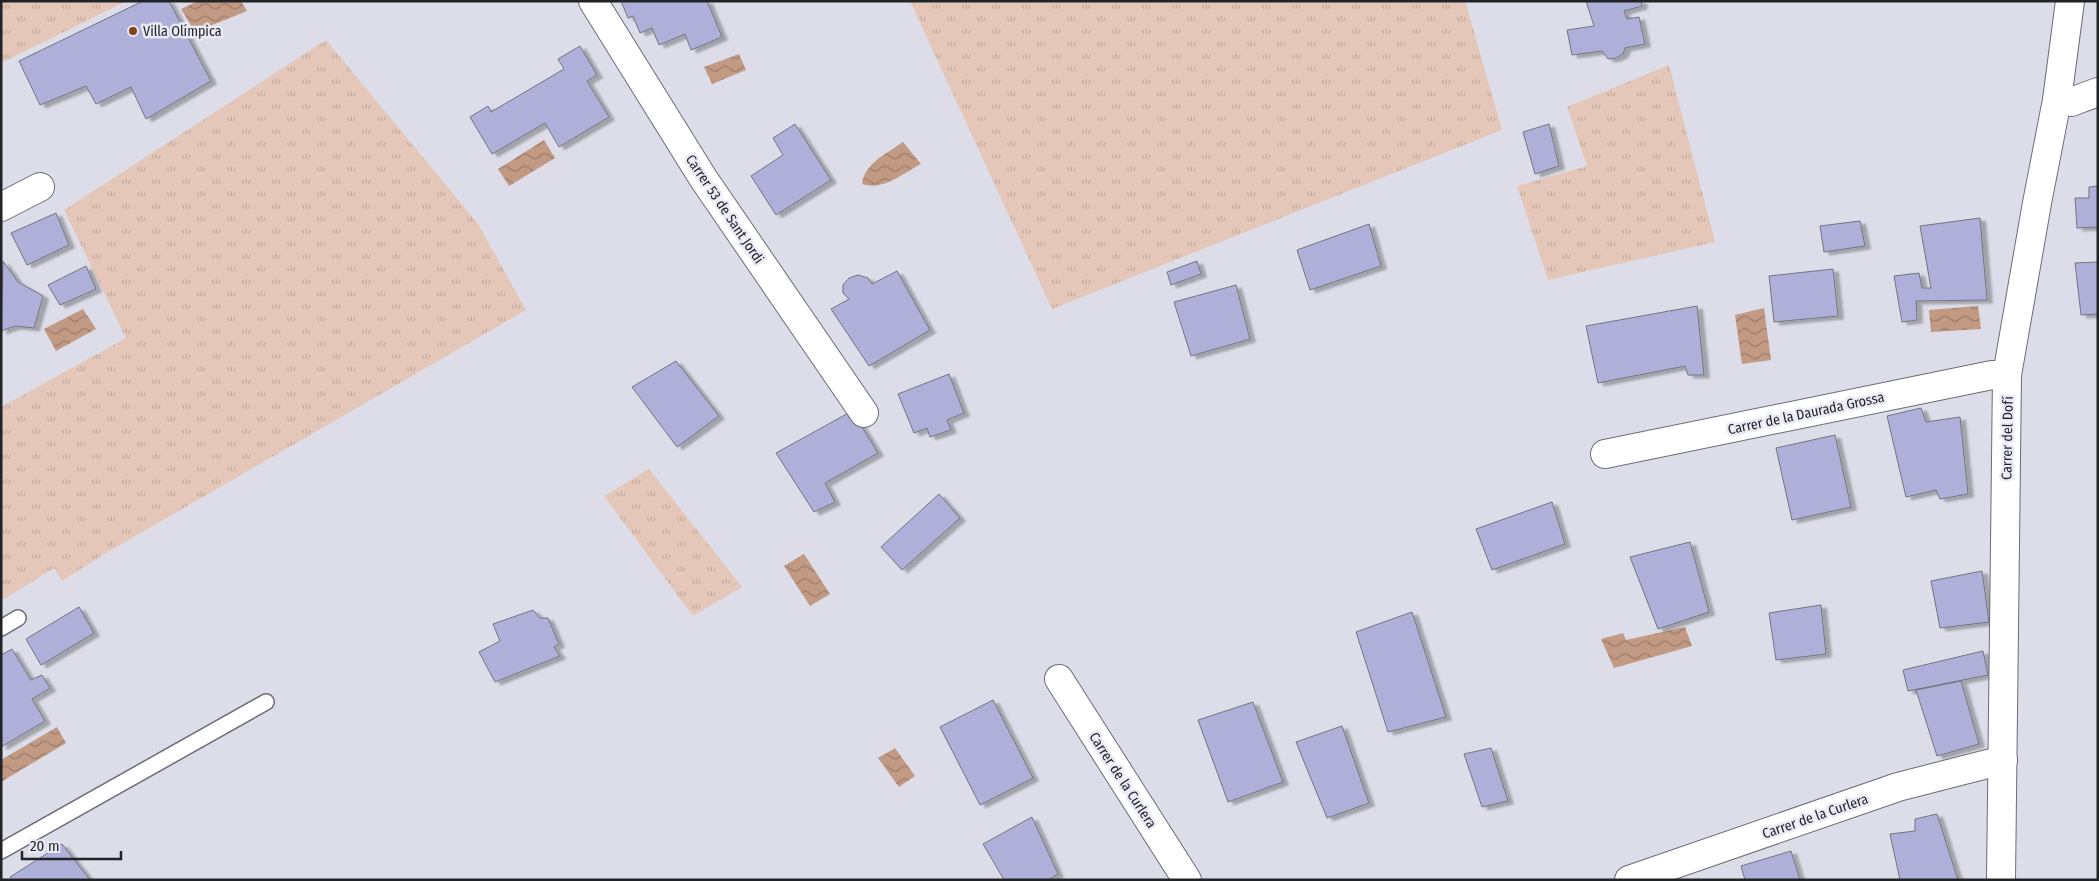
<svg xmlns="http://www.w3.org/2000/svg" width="2099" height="881" viewBox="0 0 2099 881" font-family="'Fira Sans Condensed',sans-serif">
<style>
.grass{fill:url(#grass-tufts)}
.water{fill:url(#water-waves)}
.building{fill:#aeb0d9;stroke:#73747e;filter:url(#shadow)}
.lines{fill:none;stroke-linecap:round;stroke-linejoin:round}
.service-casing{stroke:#6b6c76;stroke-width:18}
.minor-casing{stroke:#6b6c76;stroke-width:30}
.tertiary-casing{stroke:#6b6c76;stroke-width:30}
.service{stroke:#fff;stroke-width:15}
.minor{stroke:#fff;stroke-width:28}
.tertiary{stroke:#fff;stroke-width:28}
.poi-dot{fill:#854114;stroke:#e9eaf6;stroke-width:2}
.labels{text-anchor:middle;stroke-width:5;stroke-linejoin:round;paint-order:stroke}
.poi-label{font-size:14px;fill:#222327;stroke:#e9eaf6;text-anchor:start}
.street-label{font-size:14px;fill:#222327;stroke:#e9eaf6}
</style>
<defs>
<pattern id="grass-tufts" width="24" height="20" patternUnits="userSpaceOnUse" patternTransform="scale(1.25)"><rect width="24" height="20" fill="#e4c7b8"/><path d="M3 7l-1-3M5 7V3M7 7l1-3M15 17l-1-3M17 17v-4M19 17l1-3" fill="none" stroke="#c3ab9e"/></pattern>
<pattern id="water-waves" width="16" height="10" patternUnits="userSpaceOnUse" patternTransform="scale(1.25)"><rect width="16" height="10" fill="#c29983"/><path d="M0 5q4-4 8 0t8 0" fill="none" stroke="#9d7c6b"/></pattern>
<filter id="shadow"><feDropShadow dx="5.5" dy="3" stdDeviation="1" flood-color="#0004"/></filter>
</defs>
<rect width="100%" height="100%" fill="#dcdde8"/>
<path class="grass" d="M 1,1 L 127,1 L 1,63 Z
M 910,1 L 1465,1 L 1502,130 L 1052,309 Z
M 326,40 L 478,224 L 526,310 L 101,556 L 62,581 L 54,568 L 1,601 L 1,407 L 126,338 L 64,210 Z
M 1669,65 L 1715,242 L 1548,280 L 1517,186 L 1587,166 L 1567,107 Z
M 649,469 L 742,587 L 693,616 L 604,496 Z"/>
<path class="water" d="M 198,1 L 241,1 L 247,11 L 195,32 L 181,9 Z
M 739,54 L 746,70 L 712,84 L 704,67 Z
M 544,140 L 555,158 L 509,186 L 498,169 Z
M 903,142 L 921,164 C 902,174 883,191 862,184 C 865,162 887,154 903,142 Z
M 1978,306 L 1981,329 L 1931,332 L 1929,310 Z
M 1764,308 L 1771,360 L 1742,364 L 1735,315 Z
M 83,309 L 96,329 L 56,351 L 44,329 Z
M 804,554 L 830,594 L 810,606 L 784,566 Z
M 1685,627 L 1692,646 L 1614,668 L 1601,639 L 1623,633 L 1626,640 Z
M 57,727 L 66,743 L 1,782 L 1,760 Z
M 895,748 L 915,776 L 899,787 L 878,758 Z"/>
<path class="building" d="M 143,1 L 169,1 L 211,81 L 146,119 L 131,87 L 96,104 L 86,86 L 40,105 L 19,61 Z
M 621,1 L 707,1 L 722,37 L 691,50 L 685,34 L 659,45 L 652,28 L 640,33 L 633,16 L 628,18 Z
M 1586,1 L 1641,1 L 1642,6 L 1624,11 L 1627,19 L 1639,17 L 1645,44 L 1625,48 L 1623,54 L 1616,58 L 1608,59 L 1602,51 L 1572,55 L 1567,30 L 1594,26 Z
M 580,46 L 597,75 L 587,81 L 609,117 L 559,147 L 545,123 L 492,154 L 470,117 L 488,106 L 491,112 L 564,69 L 558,59 Z
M 795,124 L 831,180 L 776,215 L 751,176 L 783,155 L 773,138 Z
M 1549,124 L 1559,166 L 1535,174 L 1523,132 Z
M 2098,186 L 2098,227 L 2077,228 L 2075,198 L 2089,198 L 2089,187 Z
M 56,213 L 69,245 L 27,265 L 11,233 Z
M 1980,218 L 1987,300 L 1916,301 L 1917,320 L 1902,322 L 1894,276 L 1919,273 L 1922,288 L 1931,288 L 1920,226 Z
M 1860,221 L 1865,246 L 1824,252 L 1820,226 Z
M 1369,224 L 1381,266 L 1310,290 L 1297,250 Z
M 3,261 L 18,282 L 43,296 L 34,328 L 15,326 L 1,331 Z
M 1197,261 L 1201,274 L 1171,285 L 1167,272 Z
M 2098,262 L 2098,314 L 2081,315 L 2075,263 Z
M 86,266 L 96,289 L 60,305 L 48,285 Z
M 1833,269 L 1838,316 L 1774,322 L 1769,276 Z
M 897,271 L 930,330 L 869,366 L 831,309 L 849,299 L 843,293 L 843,285 L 849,278 L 858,275 L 868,278 L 872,284 Z
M 1236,285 L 1250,339 L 1191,356 L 1174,302 Z
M 1697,306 L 1704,375 L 1688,375 L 1685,366 L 1598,383 L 1586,326 Z
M 676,361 L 719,416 L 677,447 L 632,387 Z
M 949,374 L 964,413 L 947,420 L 951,430 L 930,437 L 927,428 L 914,433 L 898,394 Z
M 1921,408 L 1926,422 L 1960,417 L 1968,494 L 1940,499 L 1936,490 L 1906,497 L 1887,416 Z
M 852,411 L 878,453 L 825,483 L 835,502 L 814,512 L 776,453 Z
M 1835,435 L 1851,507 L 1792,520 L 1776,448 Z
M 939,494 L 960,518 L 902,570 L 881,547 Z
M 1552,502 L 1565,544 L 1492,570 L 1476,529 Z
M 1690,542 L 1709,612 L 1658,629 L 1630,557 Z
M 1982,571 L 1989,622 L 1940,628 L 1931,581 Z
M 1821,605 L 1826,654 L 1776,660 L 1769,613 Z
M 79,607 L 94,633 L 41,665 L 26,639 Z
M 533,610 L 540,618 L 548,618 L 559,644 L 554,647 L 560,656 L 495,682 L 479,652 L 500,641 L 493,624 Z
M 1412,612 L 1446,717 L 1388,732 L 1356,632 Z
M 12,649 L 31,680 L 42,675 L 50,688 L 32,699 L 45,721 L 1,747 L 1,655 Z
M 1983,651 L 1988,675 L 1908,691 L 1903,670 Z
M 1961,681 L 1979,744 L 1937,756 L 1916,690 Z
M 993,700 L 1033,778 L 980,805 L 940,727 Z
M 1253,702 L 1283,782 L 1228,802 L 1198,720 Z
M 1342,726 L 1369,803 L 1327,818 L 1296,742 Z
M 1491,748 L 1508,801 L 1482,807 L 1464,754 Z
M 1937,814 L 1958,880 L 1900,880 L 1890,834 L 1915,831 L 1915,819 Z
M 1032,817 L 1058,874 L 1048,880 L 1004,880 L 983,844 Z
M 62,844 L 90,880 L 12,880 L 10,877 Z
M 1791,851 L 1800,880 L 1745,880 L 1741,866 Z"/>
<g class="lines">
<g class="service-casing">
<path id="service" d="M 1,628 L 18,618
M 1,851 L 266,702"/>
</g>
<g class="minor-casing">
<path id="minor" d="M 593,1 L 703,178 L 864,413
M 2057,100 L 2071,102 L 2098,92
M 1,207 L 40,187
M 1605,454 L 1992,375 L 2007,375
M 1059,679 L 1187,880
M 1629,880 L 1898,787 L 2003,760"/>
</g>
<g class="tertiary-casing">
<path id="tertiary" d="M 2001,880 L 2007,375 L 2037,203 L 2057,100 L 2070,1"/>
</g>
<use href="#service" class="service"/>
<use href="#minor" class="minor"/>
<use href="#tertiary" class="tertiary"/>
</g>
<circle class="poi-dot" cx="133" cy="31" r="5"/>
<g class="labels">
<g class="poi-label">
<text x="143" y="36">Villa Olímpica</text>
</g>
<g class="street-label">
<text transform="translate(725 209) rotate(56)" y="5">Carrer 53 de Sant Jordi</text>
<text transform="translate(1806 413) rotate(-12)" y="5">Carrer de la Daurada Grossa</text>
<text transform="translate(2007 438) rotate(-89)" y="5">Carrer del Dofí</text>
<text transform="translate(1123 780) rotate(57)" y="5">Carrer de la Curlera</text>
<text transform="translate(1815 816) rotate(-19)" y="5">Carrer de la Curlera</text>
</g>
</g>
<rect width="2099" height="881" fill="none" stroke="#222327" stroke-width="5"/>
<path d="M22 851v8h99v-8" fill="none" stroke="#222327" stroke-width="2.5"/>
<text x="30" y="851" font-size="15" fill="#222327" stroke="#e9eaf6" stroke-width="4" paint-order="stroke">20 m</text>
</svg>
